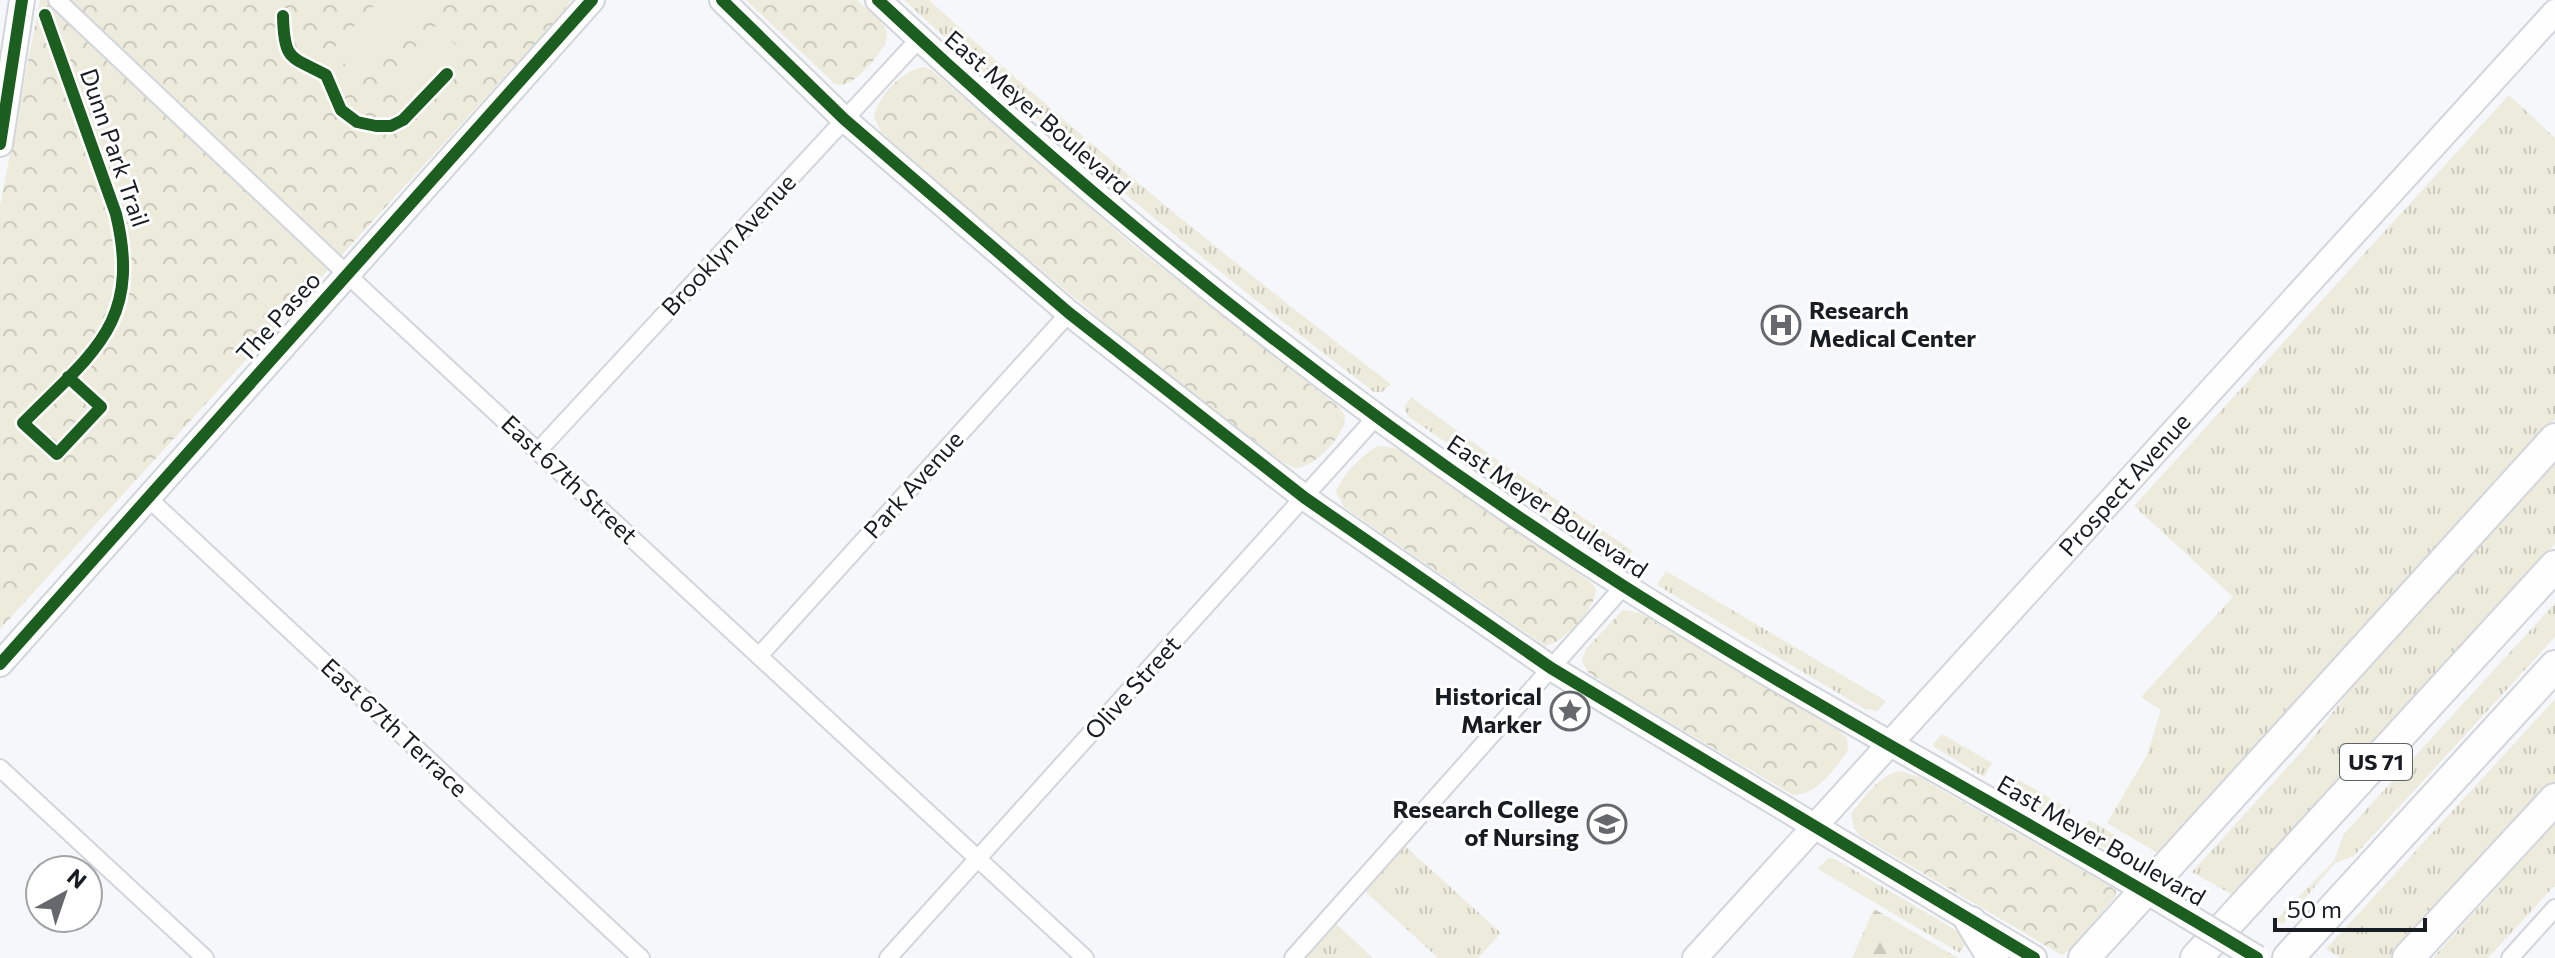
<svg xmlns="http://www.w3.org/2000/svg" width="2555" height="958" viewBox="0 0 2555 958" font-family="Commissioner,sans-serif">
<style>
.grass{fill:url(#grass-tufts)}
.forest{fill:url(#forest-firs)}
.park{fill:url(#park-crowns)}
.pitch{fill:#edebdc}
.lines{fill:none;stroke-linecap:round;stroke-linejoin:round}
.street-casing{stroke:#d2d5db;stroke-width:20}
.secondary-casing{stroke:#d2d5db;stroke-width:28}
.highway-casing{stroke:#d2d5db;stroke-width:34}
.street{stroke:#fefefe;stroke-width:16}
.secondary{stroke:#fefefe;stroke-width:24}
.highway{stroke:#fefefe;stroke-width:30}
.secondary-bridge-casing{stroke:#d2d5db;stroke-width:28;stroke-linecap:butt}
.secondary-bridge{stroke:#fefefe;stroke-width:24}
.cycleway-casing{stroke:#fff;stroke-width:17}
.cycleway{stroke:#1b5e20;stroke-width:12}
.labels{text-anchor:middle;stroke-width:6;stroke-linejoin:round;paint-order:stroke}
.shield{fill:#fff;stroke:#5d6065;stroke-width:2}
.shield-label{font-size:22px;font-weight:bold;fill:#181c23}
.street-label{font-size:24px;fill:#181c23;stroke:#fff}
.poi-label{font-size:24px;font-weight:bold;fill:#181c23;stroke:#fff;text-anchor:end}
</style>
<defs>
<pattern id="grass-tufts" width="24" height="20" patternUnits="userSpaceOnUse" patternTransform="scale(2)"><rect width="24" height="20" fill="#edebdc"/><path d="M3 7l-1-3M5 7V3M7 7l1-3M15 17l-1-3M17 17v-4M19 17l1-3" fill="none" stroke="#cac9bc"/></pattern>
<pattern id="forest-firs" width="22" height="20" patternUnits="userSpaceOnUse" patternTransform="scale(2)"><rect width="22" height="20" fill="#edebdc"/><path d="M5 1l3.5 6h-7zM16 11l3.5 6h-7z" fill="#cac9bc"/></pattern>
<pattern id="park-crowns" width="20" height="18" patternUnits="userSpaceOnUse" patternTransform="scale(2)"><rect width="20" height="18" fill="#edebdc"/><path d="M2 6a3 3 0 1 1 6 0M12 15a3 3 0 1 1 6 0" fill="none" stroke="#cac9bc"/></pattern>
</defs>
<rect width="100%" height="100%" fill="#f5f7fa"/>
<path class="grass" d="M 904,0 L 929,0 C 1077,136 1231,262 1391,384 L 1382,392 L 1374,392 C 1211,268 1055,139 904,0 Z
M 2509,95 L 2555,138 L 2555,419 L 2164,848 L 2156,852 L 2107,823 L 2147,755 L 2161,710 L 2141,697 L 2233,597 L 2134,506 Z
M 1411,397 L 1493,457 L 1633,551 L 1625,560 L 1618,560 L 1409,417 L 1404,408 Z
M 2555,458 L 2555,544 L 2233,895 L 2192,872 L 2304,749 L 2382,649 Z
M 1666,571 L 1886,701 L 1877,711 L 1865,709 L 1657,585 Z
M 2555,603 L 2555,637 L 2354,856 L 2335,863 L 2283,924 L 2276,920 L 2334,861 L 2344,834 Z
M 2555,699 L 2555,783 L 2396,958 L 2341,958 L 2326,949 Z
M 1942,734 L 1992,763 L 1984,777 L 1934,747 L 1933,744 Z
M 2005,772 L 2071,810 L 2066,820 L 2058,821 L 1998,785 Z
M 2089,820 L 2125,841 L 2117,855 L 2084,835 L 2083,830 Z
M 2555,823 L 2555,885 L 2488,958 L 2433,958 Z
M 1405,846 L 1501,933 L 1478,958 L 1438,958 L 1365,891 Z
M 1828,858 L 1835,859 L 1954,929 L 1967,941 L 1960,953 L 1818,869 Z
M 1334,922 L 1373,958 L 1302,958 Z
M 1898,923 L 1958,958 L 1885,958 Z"/>
<path class="forest" d="M 1874,909 L 1898,923 L 1885,958 L 1852,958 Z"/>
<path class="park" d="M 40,0 L 571,0 L 560,16 L 0,629 L 0,206 Z
M 746,0 L 857,0 C 865,8 886,22 887,34 C 889,47 859,79 848,83 C 842,86 841,85 835,84 Z
M 925,67 L 933,71 L 1135,247 L 1340,408 L 1345,416 C 1346,435 1313,470 1294,468 L 1281,461 L 1128,342 L 964,206 L 881,132 L 874,117 C 878,96 903,69 925,67 Z
M 1378,446 L 1396,448 L 1589,581 L 1596,588 C 1597,607 1564,643 1545,646 L 1344,507 L 1336,492 C 1342,475 1363,454 1378,446 Z
M 1623,610 L 1640,613 L 1839,731 L 1847,738 L 1848,751 C 1834,769 1818,795 1793,795 L 1613,689 L 1588,672 L 1582,661 L 1586,649 Z
M 1900,771 L 1919,777 L 2110,886 L 2116,891 L 2116,896 L 2068,951 L 2062,955 L 2055,951 L 1860,836 L 1854,828 L 1851,814 C 1863,798 1881,774 1900,771 Z"/>
<path class="pitch" d="M 379,0 L 436,2 L 362,80 L 331,51 Z
M 435,26 L 459,48 L 411,100 L 387,77 Z"/>
<g class="lines">
<g class="street-casing">
<path id="street" d="M 57,0 L 370,296 L 1085,958
M 538,451 L 919,39
M 147,497 L 641,958
M 759,656 L 1069,313
M 0,768 L 205,958
M 888,958 L 1376,417
M 1293,958 L 1624,586
M 2510,958 L 2555,908"/>
</g>
<g class="secondary-casing">
<path id="secondary" d="M 722,0 L 844,119 L 1069,313 L 1305,498 L 1551,668 L 2034,958
M 878,0 C 1109,216 1356,416 1623,585 C 1807,702 2000,802 2186,915
M 0,144 L 22,0
M 0,664 L 592,0
M 1695,958 L 2555,12"/>
</g>
<g class="highway-casing">
<path id="highway" d="M 1971,922 L 1993,958
M 2084,958 L 2555,439
M 2196,958 L 2555,566
M 2288,958 L 2555,666
M 2408,958 L 2555,799"/>
</g>
<use href="#street" class="street"/>
<use href="#secondary" class="secondary"/>
<use href="#highway" class="highway"/>
<g class="secondary-bridge-casing">
<path id="secondary-bridge" d="M 2186,915 L 2257,958"/>
</g>
<use href="#secondary-bridge" class="secondary-bridge"/>
<g class="cycleway-casing">
<path id="cycleway" d="M 722,0 L 844,119 L 1069,313 L 1305,498 L 1551,668 L 2034,958
M 878,0 C 1108,216 1356,415 1622,585 C 1830,717 2047,831 2257,958
M 45,15 L 116,214 C 142,323 93,352 23,423 L 57,454 L 101,407 L 68,377
M 283,16 C 284,62 291,56 326,75 L 341,110 L 357,122 L 376,126 L 391,126 L 403,120 L 447,74
M 0,144 L 22,0
M 0,664 L 592,0"/>
</g>
<use href="#cycleway" class="cycleway"/>
</g>
<defs>
<g id="hospital-ring" transform="scale(2)"><circle r="9.5" fill="#fff" stroke="#65696e" stroke-width="1.5"/><path d="M-5-5h3v3.5h4V-5h3V5h-3V1.5h-4V5h-3Z" fill="#65696e"/></g>
<g id="sight-ring" transform="scale(2)"><circle r="9.5" fill="#fff" stroke="#65696e" stroke-width="1.5"/><path d="M0-6L1.8-2.2L6-1.7L2.9 1.2L3.7 5.4L0 3.3L-3.7 5.4L-2.9 1.2L-6-1.7L-1.8-2.2Z" fill="#65696e"/></g>
<g id="university-ring" transform="scale(2)"><circle r="9.5" fill="#fff" stroke="#65696e" stroke-width="1.5"/><path d="M0-5L7-2L0 1L-7-2ZM-4 1L0 2.5L4 1V4Q0 6-4 4Z" fill="#65696e"/></g>
</defs>
<g fill-rule="evenodd">
<use href="#hospital-ring" x="1781" y="325"/>
<use href="#sight-ring" x="1570" y="711"/>
<use href="#university-ring" x="1607" y="824"/>
</g>
<g class="labels">
<rect class="shield" x="2340" y="744" width="72" height="36" rx="6"/>
<g class="shield-label">
<text x="2376" y="770">US 71</text>
</g>
<g class="street-label">
<text transform="translate(1037 113) rotate(41)" y="8">East Meyer Boulevard</text>
<text transform="translate(114 148) rotate(71)" y="8">Dunn Park Trail</text>
<text transform="translate(729 245) rotate(-47)" y="8">Brooklyn Avenue</text>
<text transform="translate(279 317) rotate(-48)" y="8">The Paseo</text>
<text transform="translate(569 480) rotate(43)" y="8">East 67th Street</text>
<text transform="translate(914 485) rotate(-48)" y="8">Park Avenue</text>
<text transform="translate(2125 485) rotate(-48)" y="8">Prospect Avenue</text>
<text transform="translate(1547 507) rotate(34)" y="8">East Meyer Boulevard</text>
<text transform="translate(1133 688) rotate(-48)" y="8">Olive Street</text>
<text transform="translate(394 728) rotate(43)" y="8">East 67th Terrace</text>
<text transform="translate(2101 841) rotate(30)" y="8">East Meyer Boulevard</text>
</g>
<g class="poi-label">
<text x="1809" y="319" text-anchor="start">Research<tspan x="1809" dy="28">Medical Center</tspan></text>
<text x="1542" y="705">Historical<tspan x="1542" dy="28">Marker</tspan></text>
<text x="1579" y="818">Research College<tspan x="1579" dy="28">of Nursing</tspan></text>
</g>
</g>
<g transform="translate(64 894) rotate(40)"><circle r="38" fill="#ffffff" stroke="#a3a4a7" stroke-width="2"/>
<path d="M0-6L14 30L0 20L-14 30Z" fill="#65696e"/>
<text y="-12" font-size="22" font-weight="bold" text-anchor="middle" fill="#181c23">N</text>
</g>
<path d="M2275 918v12h150v-12" fill="none" stroke="#181c23" stroke-width="4"/>
<text x="2287" y="918" font-size="24" fill="#181c23" stroke="#ffffff" stroke-width="6" paint-order="stroke">50 m</text>
</svg>
